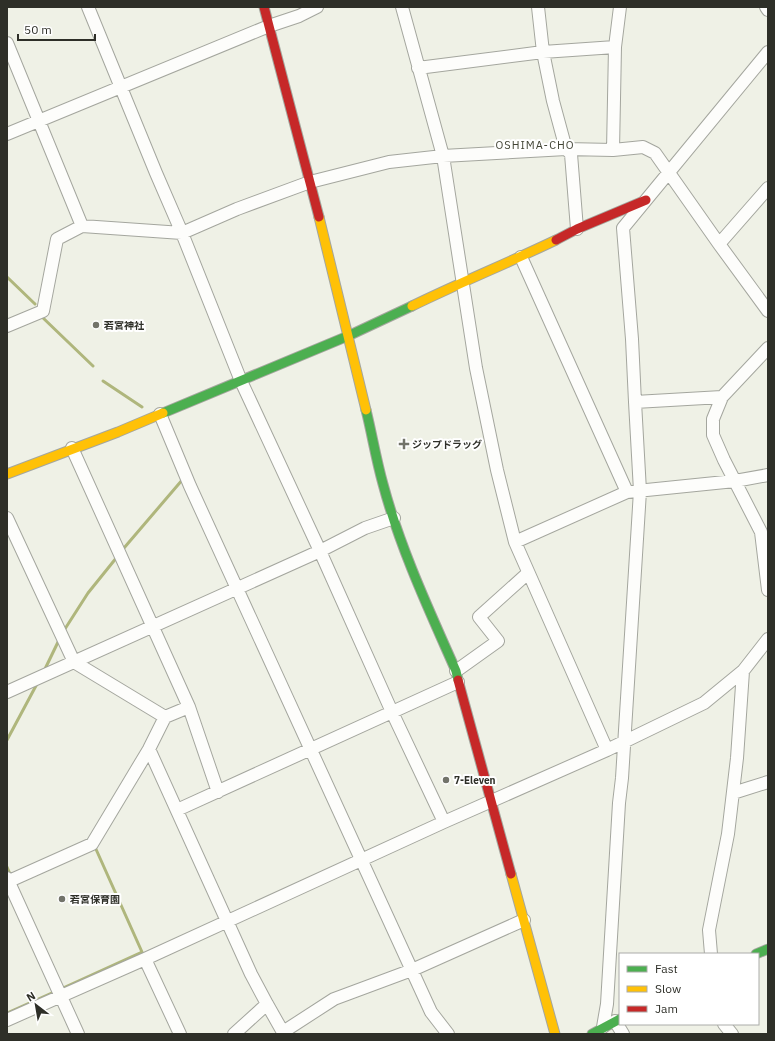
<svg xmlns="http://www.w3.org/2000/svg" width="775" height="1041" viewBox="0 0 775 1041" font-family="'IBM Plex Sans','Noto Sans JP',sans-serif">
<style>
.lines{fill:none;stroke-linecap:round;stroke-linejoin:round}
.stream{stroke:#afb67c;stroke-width:3}
.street-casing{stroke:#a4a69e;stroke-width:14}
.fast-casing{stroke:#a4a69e;stroke-width:11}
.slow-casing{stroke:#a4a69e;stroke-width:11}
.jam-casing{stroke:#a4a69e;stroke-width:11}
.street{stroke:#fdfdfb;stroke-width:12}
.fast{stroke:#4caf50;stroke-width:9}
.slow{stroke:#ffc107;stroke-width:9}
.jam{stroke:#c62828;stroke-width:9}
.poi-dot{fill:#72736a;stroke:#fff;stroke-width:1.5}
.labels{text-anchor:middle;stroke-width:4;stroke-linejoin:round;paint-order:stroke}
.poi-label{font-size:10px;font-weight:bold;fill:#2e2f28;stroke:#fff;text-anchor:start}
.neighbourhood-label{font-size:11px;letter-spacing:1px;fill:#414334;stroke:#fff}
</style>
<rect width="100%" height="100%" fill="#eff1e6"/>
<g class="lines">
<path class="stream" d="M 7,277 L 35,304
M 41,316 L 93,366
M 103,381 L 142,407
M 124,548 L 183,479
M 63,632 L 88,593 L 117,557
M 44,671 L 59,640
M 7,740 L 38,682
M 7,867 L 10,874
M 63,988 L 142,952 L 95,847 L 93,848
M 7,1013 L 54,992"/>
<g class="street-casing">
<path id="street" d="M 88,7 L 156,173 L 182,233 L 241,381 L 320,551 L 392,712 L 444,822
M 402,7 L 443,156 L 476,368 L 497,470 L 515,542 L 607,750
M 538,7 L 543,52 L 553,101 L 566,149 L 571,154 L 577,229
M 766,7 L 768,10
M 7,43 L 82,226
M 418,68 L 543,52 L 615,47
M 7,134 L 269,26 L 299,16 L 317,7
M 613,150 L 615,47 L 620,7
M 719,244 L 768,188
M 521,257 L 627,492 L 735,481 L 768,475
M 7,326 L 43,311 L 57,239 L 82,226 L 182,233 L 237,209 L 310,182 L 389,162 L 443,156 L 566,149 L 613,150 L 643,147 L 655,153 L 719,244 L 768,311
M 722,397 L 713,419 L 713,435 L 724,460 L 761,532 L 768,590
M 635,402 L 632,339 L 623,228 L 768,52
M 160,414 L 190,486 L 431,1012 L 448,1034
M 72,448 L 189,707 L 218,792
M 7,518 L 74,662 L 165,717 L 149,749 L 92,844 L 7,882
M 515,542 L 627,492
M 456,671 L 498,641 L 479,617 L 528,573
M 7,692 L 320,551 L 365,528 L 394,518
M 165,717 L 189,707
M 149,749 L 251,974 L 267,1004 L 284,1034
M 733,793 L 768,782
M 177,810 L 458,682
M 7,878 L 78,1034
M 711,954 L 709,930 L 728,834 L 737,758 L 743,671
M 145,959 L 180,1034
M 7,1020 L 145,959 L 444,822 L 607,750 L 704,703 L 743,671 L 768,639
M 615,1021 L 623,1034
M 724,1024 L 732,1034
M 603,1027 L 607,1004 L 619,803 L 622,778 L 640,491 L 635,402 L 722,397 L 768,348
M 283,1032 L 334,999 L 412,970 L 524,920
M 234,1034 L 267,1004"/>
</g>
<g class="fast-casing">
<path id="fast" d="M 366,410 C 372,434 376,459 383,484 C 400,548 429,610 456,671 L 458,680
M 163,413 L 348,336 L 412,306
M 756,954 L 768,949
M 592,1034 L 620,1019"/>
</g>
<g class="slow-casing">
<path id="slow" d="M 319,217 L 366,410
M 412,306 C 459,283 508,263 556,240
M 7,474 L 118,432 L 163,413
M 511,874 L 555,1034"/>
</g>
<g class="jam-casing">
<path id="jam" d="M 264,7 L 319,217
M 556,240 L 577,229 L 646,200
M 458,680 L 511,874"/>
</g>
<use href="#street" class="street"/>
<use href="#fast" class="fast"/>
<use href="#slow" class="slow"/>
<use href="#jam" class="jam"/>
</g>
<g class="poi-dot">
<circle cx="96" cy="325" r="4"/>
<path d="M402 438h4v4h4v4h-4v4h-4v-4h-4v-4h4z"/>
<circle cx="446" cy="780" r="4"/>
<circle cx="62" cy="899" r="4"/>
</g>
<g class="labels">
<g class="poi-label">
<text x="104" y="329">若宮神社</text>
<text x="412" y="448">ジップドラッグ</text>
<text x="454" y="784">7-Eleven</text>
<text x="70" y="903">若宮保育園</text>
</g>
<g class="neighbourhood-label">
<text x="535" y="149">OSHIMA-CHO</text>
</g>
</g>
<rect width="775" height="1041" fill="none" stroke="#2e2f28" stroke-width="16"/>
<rect x="619" y="953" width="140" height="72" fill="#ffffff" stroke="#abaca9"/>
<rect x="627" y="966" width="20" height="6" fill="#4caf50" stroke="#abaca9"/>
<text x="655" y="973" font-size="12" fill="#2e2f28">Fast</text>
<rect x="627" y="986" width="20" height="6" fill="#ffc107" stroke="#abaca9"/>
<text x="655" y="993" font-size="12" fill="#2e2f28">Slow</text>
<rect x="627" y="1006" width="20" height="6" fill="#c62828" stroke="#abaca9"/>
<text x="655" y="1013" font-size="12" fill="#2e2f28">Jam</text>
<g transform="translate(36 1005) rotate(329)" stroke="#ffffff" stroke-width="3" paint-order="stroke">
<path d="M0-3L7 15L0 10L-7 15Z" fill="#2e2f28"/>
<text y="-6" font-size="11" font-weight="bold" text-anchor="middle" fill="#2e2f28">N</text>
</g>
<path d="M18 34v6h77v-6" fill="none" stroke="#2e2f28" stroke-width="2"/>
<text x="24" y="34" font-size="12" fill="#2e2f28" stroke="#ffffff" stroke-width="3" paint-order="stroke">50 m</text>
</svg>
